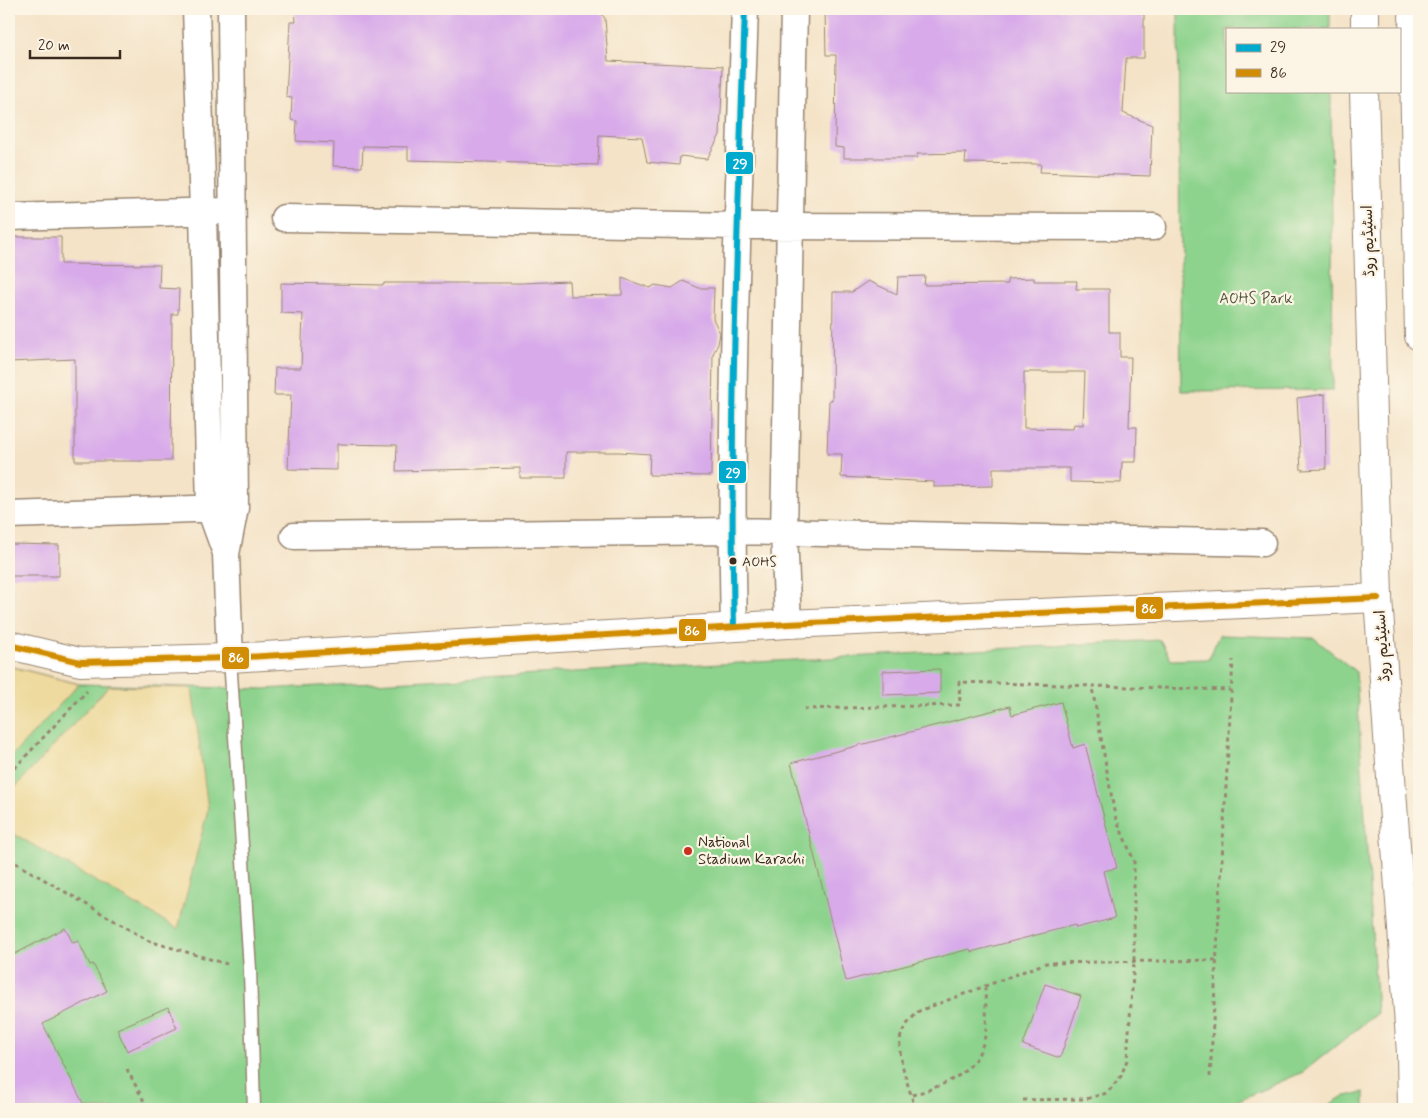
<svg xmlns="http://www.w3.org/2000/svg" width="1428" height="1118" viewBox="0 0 1428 1118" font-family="Mynerve,'Playpen Sans Arabic',sans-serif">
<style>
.green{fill:#8dd38d;stroke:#647e56}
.sand{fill:#eeda9e;stroke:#94825e}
.building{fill:#d8aaea;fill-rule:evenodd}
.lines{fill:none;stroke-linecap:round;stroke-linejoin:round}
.service-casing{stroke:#988672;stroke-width:15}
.minor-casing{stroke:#988672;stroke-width:29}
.tertiary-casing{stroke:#988672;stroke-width:30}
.primary-casing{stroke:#988672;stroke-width:30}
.path{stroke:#988672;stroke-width:3;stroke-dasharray:4 4;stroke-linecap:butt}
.service{stroke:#fff;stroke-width:12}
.minor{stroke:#fff;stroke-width:26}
.tertiary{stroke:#fff;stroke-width:28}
.primary{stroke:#fff;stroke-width:28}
.bus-1-casing{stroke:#fcf5e5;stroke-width:10}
.bus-2-casing{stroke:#fcf5e5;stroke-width:10}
.bus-1{stroke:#00a9ce;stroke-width:6}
.bus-2{stroke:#d18d06;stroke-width:6}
.bus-dot{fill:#3b2a1e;stroke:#fcf5e5;stroke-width:2}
.poi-dot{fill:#c8321e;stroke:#fcf5e5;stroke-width:2}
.labels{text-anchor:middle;stroke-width:4.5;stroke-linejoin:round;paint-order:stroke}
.bus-label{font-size:14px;fill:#3b2a1e;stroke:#fcf5e5;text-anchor:start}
.street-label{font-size:15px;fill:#3b2a1e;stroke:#fcf5e5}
.park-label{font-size:15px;fill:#50543a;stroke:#fcf5e5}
.poi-label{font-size:15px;fill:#3b2a1e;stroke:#fcf5e5;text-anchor:start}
.line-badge{stroke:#fcf5e5;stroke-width:2}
.badge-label{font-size:14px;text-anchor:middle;font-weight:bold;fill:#fff}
</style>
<rect width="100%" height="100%" fill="#fcf5e5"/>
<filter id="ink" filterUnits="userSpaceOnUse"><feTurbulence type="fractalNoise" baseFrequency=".02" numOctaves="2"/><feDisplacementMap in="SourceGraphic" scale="10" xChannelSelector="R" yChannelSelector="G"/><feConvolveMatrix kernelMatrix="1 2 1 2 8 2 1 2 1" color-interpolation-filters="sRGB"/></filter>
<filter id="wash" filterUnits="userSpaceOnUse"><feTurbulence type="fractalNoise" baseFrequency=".0096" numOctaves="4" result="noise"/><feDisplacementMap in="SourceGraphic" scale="20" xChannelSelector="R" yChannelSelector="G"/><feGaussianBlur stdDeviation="1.12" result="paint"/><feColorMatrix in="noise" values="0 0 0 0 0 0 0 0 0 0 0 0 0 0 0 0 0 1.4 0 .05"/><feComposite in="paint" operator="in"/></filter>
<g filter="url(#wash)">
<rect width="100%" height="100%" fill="#f4e3c7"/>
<path class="green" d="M 1178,9 L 1330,9 L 1330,29 L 1227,29 L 1227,91 L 1331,91 L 1333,390 L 1181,391 Z
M 1219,635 L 1314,638 L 1356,672 L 1377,1013 L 1303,1072 L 1218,1109 L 9,1109 L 9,666 L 79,684 L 264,689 L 1160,640 L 1171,660 L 1209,659 Z
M 1364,1092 L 1364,1109 L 1322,1109 L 1342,1097 Z"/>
<path class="sand" d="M 9,666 L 79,684 L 9,759 Z
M 109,686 L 192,688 L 208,809 L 178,929 L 9,831 L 9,794 Z"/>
<g id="blocks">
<path class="building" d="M 295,9 L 596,9 L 605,18 L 608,61 L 723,66 L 720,135 L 707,159 L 680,156 L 679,165 L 647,162 L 642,137 L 599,135 L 598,165 L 408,160 L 408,147 L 363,146 L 362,167 L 333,166 L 334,143 L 296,141 L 297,121 L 291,120 L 292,98 L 286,97 L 290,22 L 296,22 Z
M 825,9 L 1144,9 L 1144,58 L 1126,58 L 1123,113 L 1152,125 L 1150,176 L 1040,172 L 1041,164 L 965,163 L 966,153 L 917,154 L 917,158 L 844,158 L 844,148 L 835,147 L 836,55 L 826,55 Z
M 9,237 L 61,237 L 61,264 L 160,265 L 159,288 L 179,289 L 178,314 L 172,314 L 171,461 L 75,461 L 75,359 L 9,362 Z
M 925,276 L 924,285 L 1008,284 L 1007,279 L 1034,278 L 1034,281 L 1077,281 L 1076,289 L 1109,289 L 1109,332 L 1120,332 L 1120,357 L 1131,357 L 1129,427 L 1137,427 L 1136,462 L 1122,462 L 1121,483 L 1070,482 L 1070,468 L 993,468 L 993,486 L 934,487 L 934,482 L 841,477 L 842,454 L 827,454 L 829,400 L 832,400 L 833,292 L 852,292 L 868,281 L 897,294 L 898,277 ZM 1024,372 L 1085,372 L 1083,425 L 1074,424 L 1073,429 L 1024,428 Z
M 622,278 L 650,288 L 655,285 L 672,288 L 683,281 L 699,288 L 714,288 L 713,319 L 720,333 L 718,344 L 713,354 L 711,476 L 649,475 L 650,454 L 619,452 L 566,452 L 566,478 L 520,478 L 520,468 L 396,471 L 397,445 L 337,444 L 337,470 L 288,469 L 291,395 L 274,395 L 275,368 L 301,368 L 303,314 L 281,313 L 281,283 L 384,285 L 384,283 L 522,283 L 569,281 L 570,296 L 622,295 Z
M 1325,394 L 1326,469 L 1301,470 L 1297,398 Z
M 9,544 L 59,545 L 59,576 L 9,576 Z
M 940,669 L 940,693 L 883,695 L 883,671 Z
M 1061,702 L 1073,748 L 1085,744 L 1117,868 L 1103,871 L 1115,918 L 1076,928 L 1075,925 L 971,952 L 970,949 L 846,981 L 791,763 L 1010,706 L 1012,715 Z
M 65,928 L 73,943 L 78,941 L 90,965 L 93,964 L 107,991 L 43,1024 L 86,1109 L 9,1109 L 9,957 Z
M 1045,984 L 1081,996 L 1060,1058 L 1023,1045 Z
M 168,1007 L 177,1028 L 127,1051 L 117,1029 Z"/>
</g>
</g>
<g filter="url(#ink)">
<use href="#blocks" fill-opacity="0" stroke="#988672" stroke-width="1"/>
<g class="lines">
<g class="service-casing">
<path id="service" d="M 230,658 L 250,970 L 254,1109"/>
</g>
<g class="minor-casing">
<path id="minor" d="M 196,9 L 203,211 L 210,509 L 226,553
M 9,217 L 222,211
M 284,218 L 737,226 L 1153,227
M 9,515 L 225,508
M 294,536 L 733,531 L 1262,543
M 788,624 L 784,533 L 794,9
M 734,627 C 729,421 738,214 745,9
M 230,658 L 226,554 L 235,508 L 231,9"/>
</g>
<g class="tertiary-casing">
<path id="tertiary" d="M 9,645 L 80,662 L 230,658 L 788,624 L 1378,598"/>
</g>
<g class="primary-casing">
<path id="primary" d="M 1413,9 L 1419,336
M 1365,29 L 1365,9
M 1364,91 L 1378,598 L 1411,1053 L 1412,1109"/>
</g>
<path class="path" d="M 804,709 L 960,705 L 959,682 L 1231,690
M 9,774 L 87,691
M 9,859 L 149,941 L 227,964
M 127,1069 L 148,1109
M 1210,1077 L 1233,660
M 912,1095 C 945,1085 977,1074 985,1036 C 988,1020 985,1001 985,986
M 1023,1100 L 1086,1099 L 1107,1093 L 1121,1076 L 1127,1060 L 1134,961 L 1134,861 L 1115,816 L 1092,687
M 915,1109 C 910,1088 898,1062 900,1040 C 902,1028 911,1019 919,1011 L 1046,963 L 1216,960"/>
<use href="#service" class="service"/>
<use href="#minor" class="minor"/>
<use href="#tertiary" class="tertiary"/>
<use href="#primary" class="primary"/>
<g class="bus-1-casing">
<path id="bus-1" d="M 734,627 C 729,421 738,214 745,9"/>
</g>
<g class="bus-2-casing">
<path id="bus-2" d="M 9,645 L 80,662 L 230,658 L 788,624 L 1378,598"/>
</g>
<use href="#bus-1" class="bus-1"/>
<use href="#bus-2" class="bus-2"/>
</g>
</g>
<circle class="bus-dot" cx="733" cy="561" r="4.5"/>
<circle class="poi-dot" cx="688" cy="851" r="5"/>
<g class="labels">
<g class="bus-label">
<text x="742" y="566">AOHS</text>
</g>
<g class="street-label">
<text transform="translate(1368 241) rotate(-92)" y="5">اسٹیڈیم روڈ</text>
<text transform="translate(1382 646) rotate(-94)" y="5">اسٹیڈیم روڈ</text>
</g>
<g class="park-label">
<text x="1256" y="303">AOHS Park</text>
</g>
<g class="poi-label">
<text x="698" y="847">National<tspan x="698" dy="17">Stadium Karachi</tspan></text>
</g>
</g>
<g class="line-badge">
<rect x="725" y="151" width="29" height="24" rx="5" fill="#00a9ce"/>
<rect x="718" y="460" width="29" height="24" rx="5" fill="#00a9ce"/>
<rect x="1135" y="596" width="29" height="24" rx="5" fill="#d18d06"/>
<rect x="678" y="618" width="29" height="24" rx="5" fill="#d18d06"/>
<rect x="221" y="646" width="29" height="24" rx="5" fill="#d18d06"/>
</g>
<g class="badge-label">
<text x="740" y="168">29</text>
<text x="733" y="477">29</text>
<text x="1149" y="613">86</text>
<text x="692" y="635">86</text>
<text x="236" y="662">86</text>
</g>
<rect width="1428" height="1118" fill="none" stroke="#fcf5e5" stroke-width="30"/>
<rect x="1226" y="28" width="175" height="65" fill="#fcf5e5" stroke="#afa495"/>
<rect x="1236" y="44" width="25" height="8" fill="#00a9ce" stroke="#afa495"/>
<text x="1270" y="52" font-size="15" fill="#3b2a1e">29</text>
<rect x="1236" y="69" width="25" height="8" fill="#d18d06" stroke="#afa495"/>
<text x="1270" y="78" font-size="15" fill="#3b2a1e">86</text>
<path d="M30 50v8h90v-8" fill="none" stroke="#3b2a1e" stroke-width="2.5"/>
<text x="38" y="50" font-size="15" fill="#3b2a1e" stroke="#fcf5e5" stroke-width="4" paint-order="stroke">20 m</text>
</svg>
